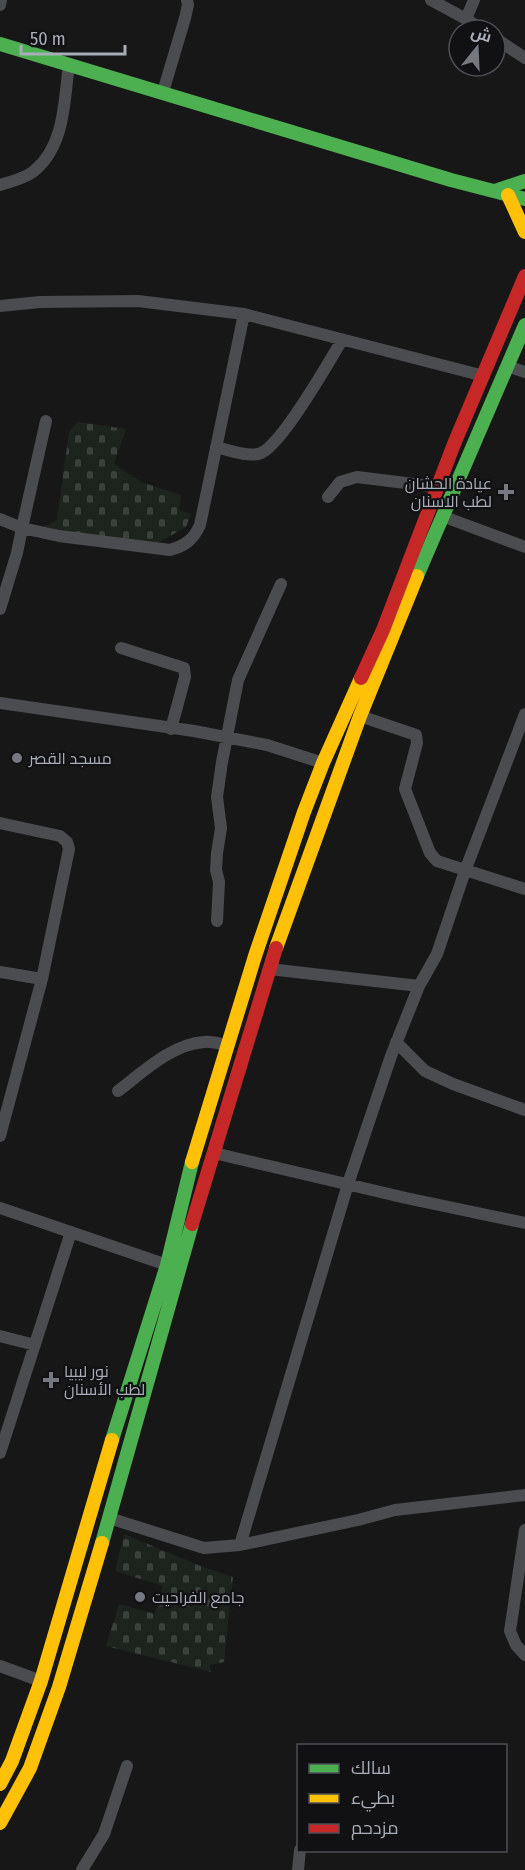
<svg xmlns="http://www.w3.org/2000/svg" width="525" height="1870" viewBox="0 0 525 1870" font-family="'Fira Sans Condensed',Cairo,sans-serif">
<style>
.cemetery{fill:url(#cemetery-stones)}
.lines{fill:none;stroke-linecap:round;stroke-linejoin:round}
.street{stroke:#4b4c50;stroke-width:12}
.fast{stroke:#4caf50;stroke-width:14}
.slow{stroke:#ffc107;stroke-width:14}
.jam{stroke:#c62828;stroke-width:14}
.poi-dot{fill:#757880;stroke:#111113;stroke-width:2}
.labels{text-anchor:middle;stroke-width:4.5;stroke-linejoin:round;paint-order:stroke}
.poi-label{font-size:16px;fill:#a8adb8;stroke:#111113;text-anchor:start}
</style>
<defs>
<pattern id="cemetery-stones" width="16" height="16" patternUnits="userSpaceOnUse" patternTransform="scale(1.5)"><rect width="16" height="16" fill="#1d241e"/><path d="M2 7V4a2 2 0 0 1 4 0v3zM10 15v-3a2 2 0 0 1 4 0v3z" fill="#3b413d"/></pattern>
</defs>
<rect width="100%" height="100%" fill="#171717"/>
<path class="cemetery" d="M 78,422 L 126,429 L 114,464 L 141,482 L 181,495 L 179,510 L 191,514 L 186,527 L 156,544 L 119,544 L 43,527 L 57,520 L 69,432 Z
M 124,1534 L 203,1567 L 233,1577 L 224,1662 L 210,1665 L 211,1672 L 106,1646 L 119,1604 L 155,1614 L 163,1586 L 115,1571 Z"/>
<g class="lines">
<path class="street" d="M 431,0 L 466,19 L 483,30
M 0,5 L 1,0
M 466,19 L 474,0
M 495,38 L 525,58
M 163,92 L 185,18 L 188,5 L 187,0
M 0,185 C 10,182 26,178 34,171 C 65,146 64,101 69,64
M 0,306 L 40,302 L 138,301 L 244,314 L 484,376
M 507,366 L 525,372
M 216,447 C 228,450 250,458 261,453 C 282,444 329,362 342,340
M 328,497 L 340,482 L 357,477 L 438,487
M 442,516 L 525,547
M 0,519 L 22,528 L 46,421
M 0,609 L 17,553 L 22,528 L 59,536 L 170,550 C 185,546 194,539 200,525 L 244,314
M 121,648 L 184,668 L 185,677 L 171,729
M 0,703 L 194,731 L 267,745 L 323,763
M 360,716 L 416,735 L 417,743 L 405,789 L 430,853 L 437,861 L 525,889
M 0,823 L 60,836 L 67,842 L 69,849 L 42,979 L 0,1136
M 217,921 L 219,882 L 216,870 L 217,853 L 221,828 L 217,797 L 222,762 L 238,680 L 281,584
M 269,969 L 419,986
M 0,972 L 42,979
M 396,1042 L 425,1071 L 453,1084 L 525,1110
M 118,1091 C 143,1072 172,1044 204,1042 C 211,1041 220,1044 227,1045
M 214,1153 L 406,1198 L 525,1223
M 0,1208 L 167,1265
M 0,1336 L 35,1345
M 0,1453 L 71,1232
M 109,1518 L 204,1548 L 240,1545 L 358,1520 L 395,1510 L 525,1495
M 525,1530 L 510,1631 L 516,1645 L 525,1655
M 240,1545 L 348,1184 L 391,1056 L 419,986 L 437,954 L 465,871 L 525,714
M 0,1666 L 41,1681
M 82,1870 L 104,1834 L 127,1766
M 298,1870 L 300,1850"/>
<path class="fast" d="M 0,44 L 451,180 L 525,199
M 495,191 L 525,181
M 417,576 L 525,325
M 112,1440 L 167,1265 L 192,1162
M 102,1543 L 192,1224"/>
<path class="slow" d="M 508,195 L 525,232
M 276,948 L 360,716 L 417,576
M 192,1162 L 255,956 L 304,812 L 323,763 L 361,678
M 0,1784 L 12,1761 L 41,1681 L 112,1440
M 0,1823 L 30,1768 L 59,1687 L 102,1543"/>
<path class="jam" d="M 361,678 L 383,630 L 454,444 L 525,276
M 192,1224 L 276,948"/>
</g>
<g class="poi-dot">
<path d="M503 483h6v6h6v6h-6v6h-6v-6h-6v-6h6z"/>
<circle cx="17" cy="758" r="6"/>
<path d="M48 1371h6v6h6v6h-6v6h-6v-6h-6v-6h6z"/>
<circle cx="140" cy="1597" r="6"/>
</g>
<g class="labels">
<g class="poi-label">
<text x="492" y="489" text-anchor="end">عيادة الحشان<tspan x="492" dy="18">لطب الاسنان</tspan></text>
<text x="29" y="764">مسجد القصر</text>
<text x="64" y="1377">نور ليبيا<tspan x="64" dy="18">لطب الأسنان</tspan></text>
<text x="152" y="1603">جامع الفراحيت</text>
</g>
</g>
<rect x="297" y="1744" width="210" height="108" fill="#111113" stroke="#4d4f55" stroke-width="1.5"/>
<rect x="309" y="1764" width="30" height="9" fill="#4caf50" stroke="#4d4f55" stroke-width="1.5"/>
<text x="351" y="1774" font-size="18" fill="#a8adb8">سالك</text>
<rect x="309" y="1794" width="30" height="9" fill="#ffc107" stroke="#4d4f55" stroke-width="1.5"/>
<text x="351" y="1804" font-size="18" fill="#a8adb8">بطيء</text>
<rect x="309" y="1824" width="30" height="9" fill="#c62828" stroke="#4d4f55" stroke-width="1.5"/>
<text x="351" y="1834" font-size="18" fill="#a8adb8">مزدحم</text>
<g transform="translate(477 48) rotate(18)"><circle r="28" fill="#111113" stroke="#4d4f55" stroke-width="1.5"/>
<path d="M0-4.5L10 22L0 15L-10 22Z" fill="#757880"/>
<text y="-9" font-size="16" font-weight="bold" text-anchor="middle" fill="#a8adb8">ش</text>
</g>
<path d="M21 45v9h104v-9" fill="none" stroke="#a8adb8" stroke-width="3"/>
<text x="30" y="45" font-size="18" fill="#a8adb8" stroke="#111113" stroke-width="4.5" paint-order="stroke">50 m</text>
</svg>
